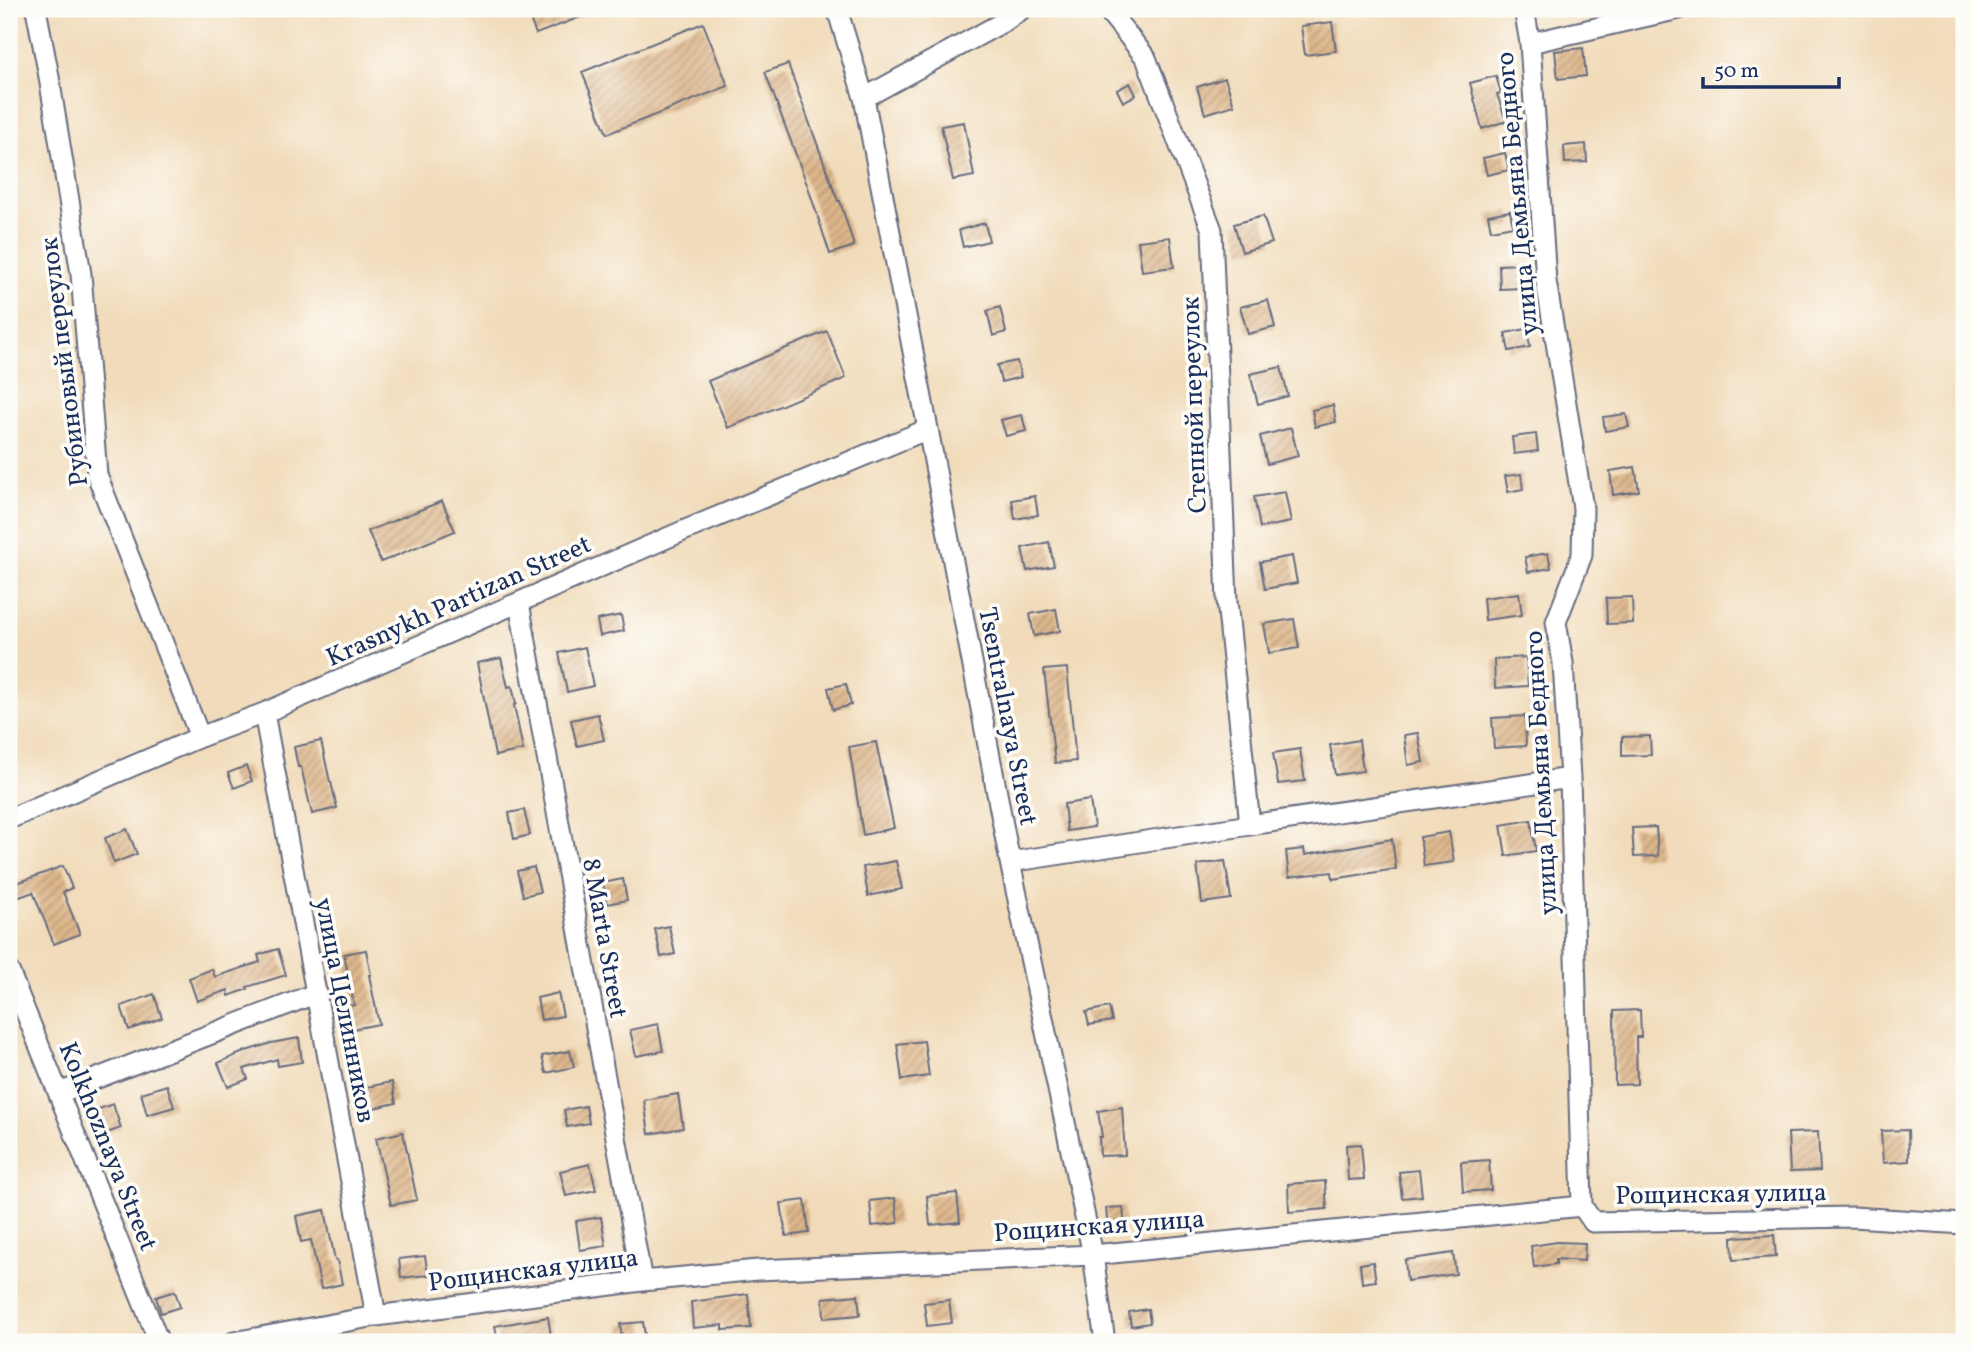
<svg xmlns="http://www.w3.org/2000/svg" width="1973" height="1351" viewBox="0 0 1973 1351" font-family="Vollkorn,serif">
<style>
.building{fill:url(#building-hatch)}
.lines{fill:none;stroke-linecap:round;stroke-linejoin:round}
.minor-casing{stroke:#666b7e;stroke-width:23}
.minor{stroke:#fff;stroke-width:19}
.labels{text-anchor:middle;stroke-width:7;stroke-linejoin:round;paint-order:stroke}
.street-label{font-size:26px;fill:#1b2f5e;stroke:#fdfcf7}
</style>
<defs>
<pattern id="building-hatch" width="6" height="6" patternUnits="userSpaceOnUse" patternTransform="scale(1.75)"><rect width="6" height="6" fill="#deb78b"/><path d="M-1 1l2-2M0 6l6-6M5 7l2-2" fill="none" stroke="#b39575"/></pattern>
</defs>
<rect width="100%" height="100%" fill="#fdfcf7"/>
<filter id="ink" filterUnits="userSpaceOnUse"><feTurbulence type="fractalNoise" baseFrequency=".0143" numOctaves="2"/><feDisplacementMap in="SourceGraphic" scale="14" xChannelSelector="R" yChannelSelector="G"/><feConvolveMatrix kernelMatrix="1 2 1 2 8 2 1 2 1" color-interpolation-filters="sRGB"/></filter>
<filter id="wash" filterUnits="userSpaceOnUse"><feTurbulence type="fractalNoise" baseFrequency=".00686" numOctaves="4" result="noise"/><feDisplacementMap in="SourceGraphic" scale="28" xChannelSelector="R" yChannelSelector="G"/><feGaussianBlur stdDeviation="1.57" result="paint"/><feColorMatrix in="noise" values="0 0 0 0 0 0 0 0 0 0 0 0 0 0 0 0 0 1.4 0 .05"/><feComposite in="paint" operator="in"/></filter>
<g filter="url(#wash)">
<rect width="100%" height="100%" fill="#f1dbba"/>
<g id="blocks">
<path class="building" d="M 526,9 L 599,9 L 599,10 L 536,34 Z
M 1332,22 L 1336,51 L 1305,55 L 1301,26 Z
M 703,23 L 728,86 L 607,134 L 582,72 Z
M 1583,48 L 1586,76 L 1558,79 L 1555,51 Z
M 788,64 L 838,201 L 840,201 L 854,246 L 830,254 L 808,187 L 765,72 Z
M 1496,76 L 1501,93 L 1497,94 L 1506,121 L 1482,129 L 1470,83 Z
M 1225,78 L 1234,105 L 1205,114 L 1197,87 Z
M 1130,83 L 1136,95 L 1123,102 L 1117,90 Z
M 964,122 L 974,176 L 953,180 L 941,126 Z
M 1586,144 L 1587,162 L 1565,163 L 1564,146 Z
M 1505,153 L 1509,170 L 1487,175 L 1483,158 Z
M 1510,211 L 1513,226 L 1491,230 L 1488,215 Z
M 1263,216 L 1272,243 L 1242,252 L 1234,224 Z
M 985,223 L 989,241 L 963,247 L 959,230 Z
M 1170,237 L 1174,267 L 1142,271 L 1138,241 Z
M 1521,264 L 1522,288 L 1500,289 L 1499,265 Z
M 1268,300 L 1275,327 L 1248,334 L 1240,307 Z
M 1000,307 L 1006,332 L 993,336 L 987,311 Z
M 1527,329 L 1530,347 L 1509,351 L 1505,333 Z
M 827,331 L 846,378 L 728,428 L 708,381 Z
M 1017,361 L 1021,377 L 1001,382 L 997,365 Z
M 1281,367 L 1288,396 L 1258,404 L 1250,374 Z
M 1333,405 L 1336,422 L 1315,427 L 1312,410 Z
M 1626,414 L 1629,427 L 1605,431 L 1603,417 Z
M 1022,415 L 1026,431 L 1006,436 L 1001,420 Z
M 1291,428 L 1298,456 L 1267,464 L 1260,436 Z
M 1536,434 L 1538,451 L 1514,454 L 1512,437 Z
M 1635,467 L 1639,491 L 1613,495 L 1610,471 Z
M 1521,474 L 1523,489 L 1508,492 L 1505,476 Z
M 1285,492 L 1291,522 L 1260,528 L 1254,497 Z
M 1035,496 L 1038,515 L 1015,519 L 1012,500 Z
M 442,501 L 455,531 L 381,562 L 368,531 Z
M 1049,542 L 1054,566 L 1027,571 L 1022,548 Z
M 1548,553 L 1551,568 L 1528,572 L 1525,557 Z
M 1292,556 L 1297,583 L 1265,589 L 1260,562 Z
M 1519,593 L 1522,615 L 1485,620 L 1483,598 Z
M 1632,597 L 1633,623 L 1607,624 L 1606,598 Z
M 1056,609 L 1060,631 L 1034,636 L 1030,614 Z
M 621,615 L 624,631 L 600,636 L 597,620 Z
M 1294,619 L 1299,648 L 1269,653 L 1264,624 Z
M 585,647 L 593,686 L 567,692 L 559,653 Z
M 1526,657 L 1528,686 L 1495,688 L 1494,659 Z
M 501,658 L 508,687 L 512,686 L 516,704 L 514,705 L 523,750 L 495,756 L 477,663 Z
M 1067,668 L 1076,761 L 1055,763 L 1044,670 Z
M 846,684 L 851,705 L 833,710 L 828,688 Z
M 598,714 L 604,740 L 577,746 L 571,720 Z
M 1525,716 L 1526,746 L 1494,748 L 1492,718 Z
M 1418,733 L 1423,762 L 1408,765 L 1404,735 Z
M 1650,736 L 1651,755 L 1622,756 L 1622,737 Z
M 1359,740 L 1363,771 L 1335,775 L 1330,745 Z
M 321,741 L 330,782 L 331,782 L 337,808 L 312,814 L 301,767 L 298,767 L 294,747 Z
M 876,742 L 894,828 L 863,835 L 849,747 Z
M 1300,749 L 1305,781 L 1278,784 L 1273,753 Z
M 246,766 L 252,781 L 234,788 L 228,773 Z
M 1090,800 L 1094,827 L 1067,831 L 1064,804 Z
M 524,810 L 530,835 L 514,839 L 509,813 Z
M 1531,820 L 1536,851 L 1506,856 L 1501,825 Z
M 1656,827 L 1658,856 L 1634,857 L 1632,828 Z
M 127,829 L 137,854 L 114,863 L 105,838 Z
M 1449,832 L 1454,862 L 1424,866 L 1420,837 Z
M 1392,839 L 1396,869 L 1333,879 L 1332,872 L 1289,877 L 1286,851 L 1304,849 L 1305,855 Z
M 896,861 L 902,889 L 868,896 L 863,867 Z
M 1225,861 L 1231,899 L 1202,903 L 1197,865 Z
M 63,866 L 72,888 L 63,892 L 80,934 L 54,944 L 33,892 L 9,901 L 9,886 Z
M 534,867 L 540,892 L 523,896 L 517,871 Z
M 623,879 L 627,900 L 607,904 L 603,883 Z
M 669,926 L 675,954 L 661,957 L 655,929 Z
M 278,949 L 286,975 L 247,987 L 248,989 L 229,996 L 228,990 L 197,1001 L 189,978 L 212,969 L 215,977 L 260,962 L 258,955 Z
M 366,950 L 371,975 L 369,975 L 379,1024 L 353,1029 L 348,1006 L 354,1005 L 344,954 Z
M 558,993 L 563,1016 L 541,1020 L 537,998 Z
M 154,994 L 162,1018 L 129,1030 L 121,1006 Z
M 1109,1007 L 1112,1021 L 1089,1025 L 1086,1012 Z
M 1640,1010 L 1641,1037 L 1636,1037 L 1637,1084 L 1615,1085 L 1614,1011 Z
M 658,1024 L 663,1051 L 636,1056 L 630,1030 Z
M 299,1038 L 302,1062 L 278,1066 L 277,1059 L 244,1069 L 248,1079 L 228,1087 L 218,1063 L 246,1051 L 271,1043 Z
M 924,1041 L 929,1076 L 902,1080 L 897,1044 Z
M 570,1051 L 574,1067 L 546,1073 L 542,1056 Z
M 392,1082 L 396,1103 L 370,1109 L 366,1087 Z
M 167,1085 L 174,1107 L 147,1115 L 141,1093 Z
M 678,1094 L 683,1128 L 649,1134 L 644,1100 Z
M 113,1104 L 121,1128 L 96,1137 L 87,1113 Z
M 586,1106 L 589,1123 L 567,1127 L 564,1110 Z
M 1122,1107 L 1125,1155 L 1100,1156 L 1099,1137 L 1102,1137 L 1098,1111 Z
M 1908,1130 L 1909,1161 L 1883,1163 L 1881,1131 Z
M 403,1132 L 417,1200 L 391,1205 L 376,1138 Z
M 1818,1132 L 1820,1171 L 1790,1172 L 1788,1133 Z
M 1361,1144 L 1364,1179 L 1348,1180 L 1346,1145 Z
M 1489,1160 L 1491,1190 L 1463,1192 L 1461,1162 Z
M 590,1164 L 596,1190 L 566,1196 L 560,1171 Z
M 1419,1170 L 1422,1196 L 1402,1198 L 1399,1172 Z
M 1325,1181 L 1327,1209 L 1289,1212 L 1288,1184 Z
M 957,1193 L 960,1222 L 930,1225 L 927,1196 Z
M 895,1198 L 898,1223 L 872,1226 L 870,1201 Z
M 805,1200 L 809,1233 L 786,1236 L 781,1203 Z
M 1123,1207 L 1125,1229 L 1108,1230 L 1106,1208 Z
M 325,1210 L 335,1260 L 337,1260 L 342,1284 L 321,1289 L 311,1240 L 301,1242 L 296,1216 Z
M 601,1217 L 606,1246 L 580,1250 L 576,1221 Z
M 1774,1235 L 1776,1257 L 1733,1260 L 1732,1237 Z
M 1557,1242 L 1585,1243 L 1584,1261 L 1556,1259 L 1556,1264 L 1534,1267 L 1531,1246 Z
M 1453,1253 L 1456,1274 L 1407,1281 L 1405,1260 Z
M 425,1256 L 428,1275 L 401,1278 L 399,1259 Z
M 1373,1262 L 1376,1281 L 1362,1283 L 1360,1264 Z
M 175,1291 L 180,1307 L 161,1313 L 156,1297 Z
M 748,1294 L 751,1328 L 723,1330 L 723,1325 L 693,1328 L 691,1302 Z
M 858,1295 L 860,1315 L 824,1318 L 823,1298 Z
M 949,1300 L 952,1323 L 927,1326 L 924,1303 Z
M 1148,1309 L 1150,1323 L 1131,1326 L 1129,1312 Z
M 548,1317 L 552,1342 L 498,1342 L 495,1326 Z
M 643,1322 L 645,1336 L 622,1339 L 620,1324 Z"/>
</g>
</g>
<g filter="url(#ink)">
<use href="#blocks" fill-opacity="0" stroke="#666b7e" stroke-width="2"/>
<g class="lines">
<g class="minor-casing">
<path id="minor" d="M 36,9 L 48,71 L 81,274 L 97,475 L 200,737
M 837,9 L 864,98 L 928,429 L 1010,862 L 1093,1255 L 1105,1342
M 1107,9 L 1146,58 L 1212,230 L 1227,601 L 1250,825
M 1524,9 L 1530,43 L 1546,281 L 1583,508 L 1582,555 L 1556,622 L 1563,663 L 1570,778 L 1582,1206
M 1530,43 L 1679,9
M 864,98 L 1005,21 L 1022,9
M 519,603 L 642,1281
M 264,713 L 376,1316
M 9,819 L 200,737 L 264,713 L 683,531 L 928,429
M 1010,862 L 1250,825 L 1570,778
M 9,971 L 159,1342
M 59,1093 L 317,993
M 234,1342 L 376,1316 L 642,1281 L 758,1270 L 1093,1255 L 1582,1206 L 1593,1222 L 1853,1217 L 1964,1224"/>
</g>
<use href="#minor" class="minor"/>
</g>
</g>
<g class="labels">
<g class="street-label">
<text transform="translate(1516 194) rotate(-95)" y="9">улица Демьяна Бедного</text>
<text transform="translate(63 362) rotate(-97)" y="9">Рубиновый переулок</text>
<text transform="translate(1193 405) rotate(-92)" y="9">Степной переулок</text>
<text transform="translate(458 600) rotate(-24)" y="9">Krasnykh Partizan Street</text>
<text transform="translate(1009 716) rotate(79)" y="9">Tsentralnaya Street</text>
<text transform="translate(1540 773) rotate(-93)" y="9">улица Демьяна Бедного</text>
<text transform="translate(606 938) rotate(80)" y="9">8 Marta Street</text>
<text transform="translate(346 1010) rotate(79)" y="9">улица Целинников</text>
<text transform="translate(109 1146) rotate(68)" y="9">Kolkhoznaya Street</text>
<text transform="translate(1721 1193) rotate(-1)" y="9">Рощинская улица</text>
<text transform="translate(1099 1225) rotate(-4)" y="9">Рощинская улица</text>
<text transform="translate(533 1269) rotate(-7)" y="9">Рощинская улица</text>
</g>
</g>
<rect width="1973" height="1351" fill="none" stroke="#fdfcf7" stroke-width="35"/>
<path d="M1703 77v10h136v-10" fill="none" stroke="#1b2f5e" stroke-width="3.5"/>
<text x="1714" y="77" font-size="21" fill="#1b2f5e" stroke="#fdfcf7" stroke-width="5" paint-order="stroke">50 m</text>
</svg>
